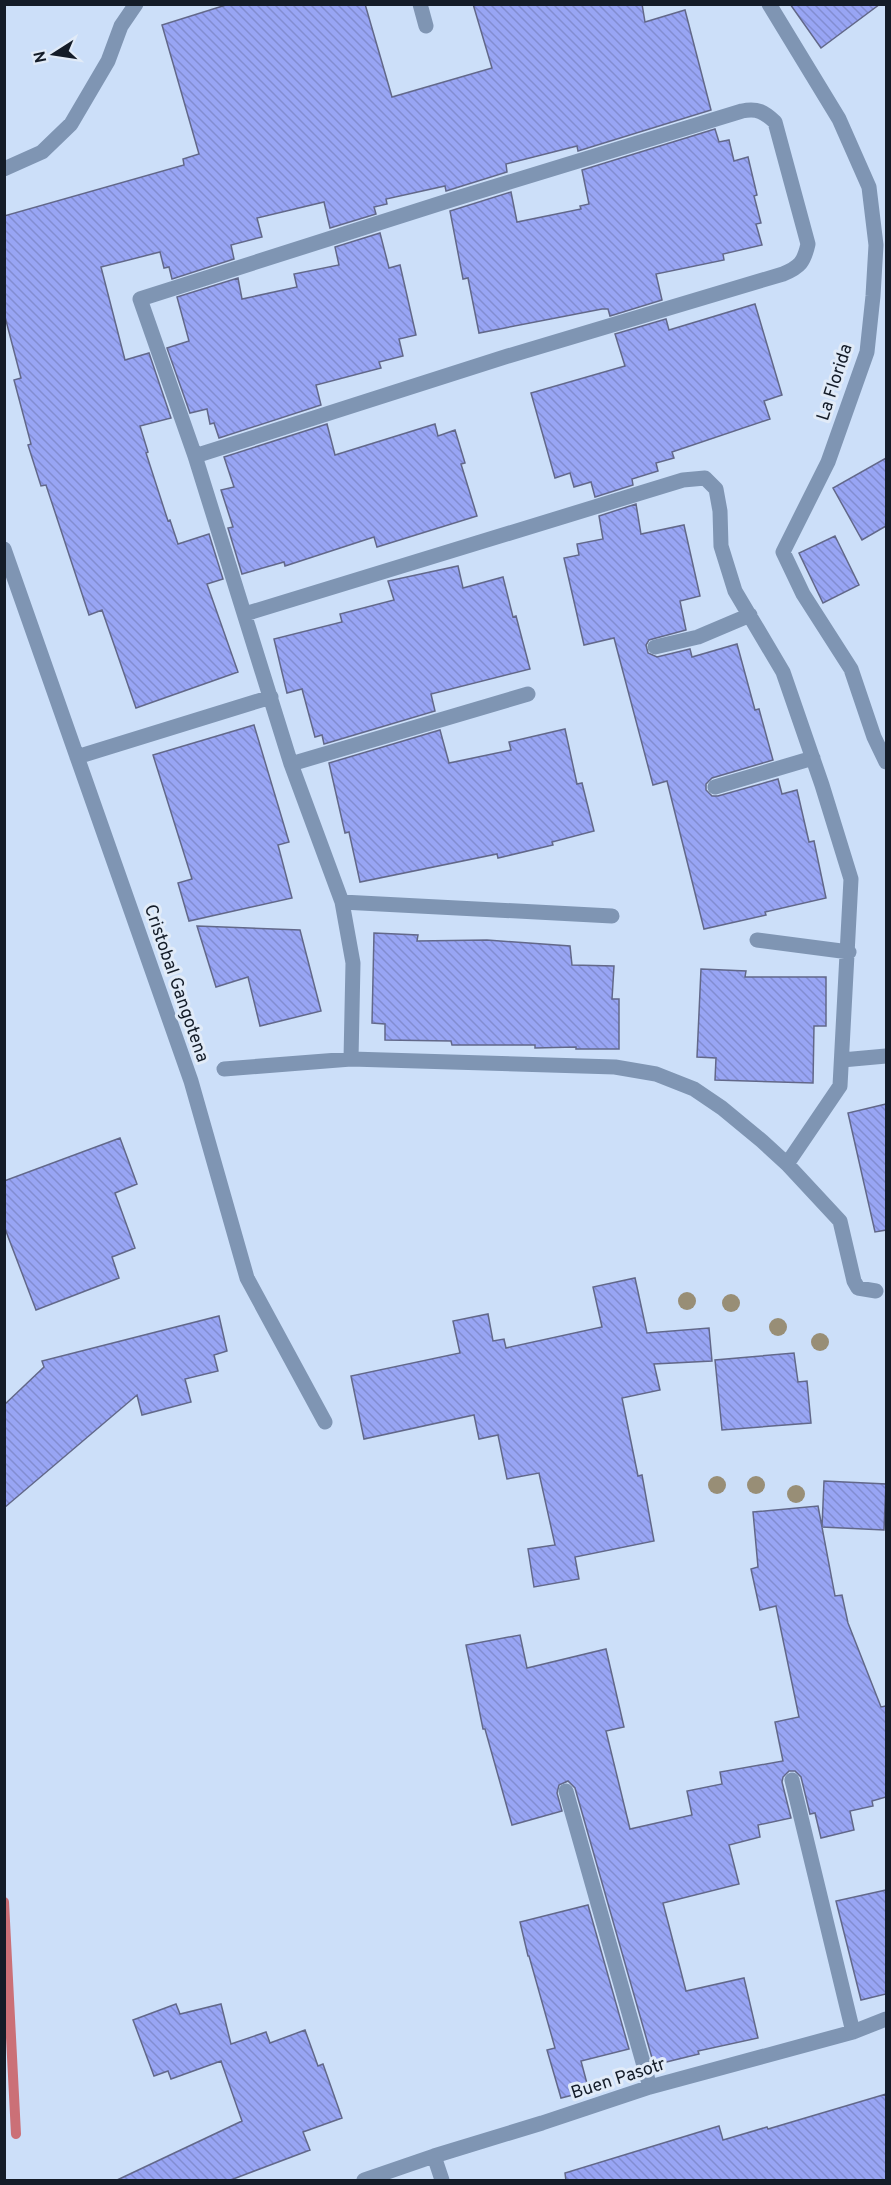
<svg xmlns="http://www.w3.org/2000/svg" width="891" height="2185" viewBox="0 0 891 2185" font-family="Overpass,sans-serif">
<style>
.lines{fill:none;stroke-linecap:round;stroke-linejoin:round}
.stream{stroke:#cb7077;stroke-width:10}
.building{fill:url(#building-back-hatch);stroke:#626889;stroke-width:1.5}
.minor{stroke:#7f95b3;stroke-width:15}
.tree{fill:#988e76}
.labels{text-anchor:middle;stroke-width:6;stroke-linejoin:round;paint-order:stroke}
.street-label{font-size:18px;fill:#141c28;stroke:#e1ebf8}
</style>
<defs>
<pattern id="building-back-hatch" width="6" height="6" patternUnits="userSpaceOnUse" patternTransform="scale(1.5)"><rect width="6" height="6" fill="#98a5f4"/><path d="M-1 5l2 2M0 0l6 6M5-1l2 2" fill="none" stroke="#828dd1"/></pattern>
</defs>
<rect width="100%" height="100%" fill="#ccdff9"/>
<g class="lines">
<path class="stream" d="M 4,1902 L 16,2134"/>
</g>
<path class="building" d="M 229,4 L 365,4 L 392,97 L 492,68 L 473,4 L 642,4 L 645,22 L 685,10 L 711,110 L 578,151 L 577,146 L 506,164 L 507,172 L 446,191 L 445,186 L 386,199 L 387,204 L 374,207 L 376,214 L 330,228 L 324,202 L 257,218 L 262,237 L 231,245 L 234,259 L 172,279 L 169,267 L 164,268 L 160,252 L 101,267 L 125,360 L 149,353 L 171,418 L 140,426 L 148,452 L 146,453 L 168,521 L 170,520 L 178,544 L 209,534 L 223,579 L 207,584 L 238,672 L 136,708 L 102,610 L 89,615 L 46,485 L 41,486 L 28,445 L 31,444 L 14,380 L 21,378 L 4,313 L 4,216 L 184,165 L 183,159 L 199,154 L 162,25 Z
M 790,4 L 880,4 L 821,48 Z
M 715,129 L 719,142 L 729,140 L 734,161 L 748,157 L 757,195 L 754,196 L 761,223 L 756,224 L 762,245 L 723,254 L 724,260 L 656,274 L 662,300 L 610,316 L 608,309 L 602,309 L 479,333 L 468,278 L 463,279 L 450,211 L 511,192 L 517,222 L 581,209 L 580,206 L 589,204 L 582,170 Z
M 380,233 L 389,268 L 400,265 L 416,335 L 399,339 L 403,356 L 379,362 L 381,368 L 316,385 L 321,405 L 219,438 L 214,423 L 210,424 L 207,409 L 190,413 L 167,348 L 189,341 L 177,297 L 238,278 L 242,299 L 297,287 L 294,274 L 339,265 L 335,247 Z
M 755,304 L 782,395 L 764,401 L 770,419 L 672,452 L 674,458 L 656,463 L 658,471 L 632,479 L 633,485 L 595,497 L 591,482 L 574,487 L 570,473 L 555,478 L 531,393 L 625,366 L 615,334 L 666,319 L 669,330 Z
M 327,424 L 335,455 L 435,424 L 438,436 L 455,430 L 465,463 L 461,464 L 477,516 L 377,547 L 374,537 L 285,566 L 284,562 L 242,574 L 228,528 L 233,527 L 221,490 L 234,487 L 224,457 Z
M 886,458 L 886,526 L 862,540 L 833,488 Z
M 636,504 L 641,534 L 684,525 L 700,596 L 680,601 L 686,630 L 649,640 L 646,645 L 648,653 L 657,657 L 690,649 L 692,657 L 737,644 L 755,710 L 759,709 L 773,760 L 712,778 L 706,784 L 706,790 L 712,796 L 718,796 L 778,779 L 782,794 L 797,790 L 809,842 L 814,841 L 826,898 L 765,912 L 766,915 L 704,929 L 667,781 L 653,785 L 614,638 L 584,645 L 564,558 L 579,555 L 577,544 L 603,539 L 599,516 Z
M 835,536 L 859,585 L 823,603 L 799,553 Z
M 458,566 L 463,588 L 503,577 L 513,617 L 516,616 L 530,669 L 431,694 L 435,711 L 324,744 L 322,735 L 315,737 L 302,689 L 287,693 L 274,639 L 342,622 L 340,614 L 394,600 L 388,581 Z
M 254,725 L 289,842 L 278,845 L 292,898 L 189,921 L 178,883 L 192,879 L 153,755 Z
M 565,729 L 577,784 L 582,783 L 594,831 L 552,842 L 553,845 L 498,858 L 497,854 L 360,882 L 349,832 L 345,833 L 329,763 L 440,730 L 449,763 L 511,750 L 509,742 Z
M 197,926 L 300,930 L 321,1011 L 260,1026 L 248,977 L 216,987 Z
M 374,933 L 418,935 L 417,941 L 487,940 L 570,946 L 572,965 L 614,966 L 612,999 L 619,999 L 619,1049 L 576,1049 L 576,1047 L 535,1048 L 535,1045 L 452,1045 L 451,1041 L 385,1040 L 385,1024 L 372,1023 Z
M 701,969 L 746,971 L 745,977 L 826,977 L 826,1026 L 814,1026 L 813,1083 L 715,1080 L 716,1058 L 697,1057 Z
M 886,1104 L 886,1230 L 875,1232 L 848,1113 Z
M 120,1138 L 137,1184 L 115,1193 L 135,1248 L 112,1257 L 119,1278 L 36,1310 L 4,1226 L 4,1181 Z
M 635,1278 L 647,1333 L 709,1328 L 712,1361 L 654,1364 L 660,1390 L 622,1398 L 638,1476 L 642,1475 L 654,1541 L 575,1557 L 579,1579 L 534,1587 L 528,1549 L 555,1545 L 539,1473 L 507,1479 L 498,1435 L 479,1439 L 474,1415 L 364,1439 L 351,1376 L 460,1353 L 453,1321 L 488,1314 L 493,1341 L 504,1339 L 506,1348 L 602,1327 L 593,1287 Z
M 219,1316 L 227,1351 L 214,1355 L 218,1371 L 185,1379 L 191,1402 L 142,1415 L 137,1395 L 4,1508 L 4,1405 L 44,1367 L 42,1361 Z
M 794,1353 L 798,1382 L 807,1381 L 811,1423 L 722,1430 L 715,1360 Z
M 824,1481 L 886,1484 L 884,1530 L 822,1527 Z
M 818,1506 L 835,1596 L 842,1595 L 848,1623 L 881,1707 L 886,1706 L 886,1797 L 872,1801 L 873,1806 L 850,1811 L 854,1830 L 821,1838 L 815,1813 L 810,1814 L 801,1777 L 795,1771 L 789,1771 L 783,1777 L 782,1782 L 791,1818 L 758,1825 L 760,1837 L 729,1845 L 739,1884 L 663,1903 L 686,1991 L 744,1978 L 758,2038 L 698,2051 L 699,2054 L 654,2065 L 575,1788 L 568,1781 L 559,1785 L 557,1793 L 562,1811 L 512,1825 L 485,1729 L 483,1729 L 466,1645 L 520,1635 L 527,1668 L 606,1649 L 624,1727 L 606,1731 L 630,1829 L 692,1815 L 687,1791 L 722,1784 L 720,1772 L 783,1761 L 775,1722 L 799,1717 L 776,1606 L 760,1610 L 751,1569 L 758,1567 L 753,1512 Z
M 886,1890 L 886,1994 L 861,2000 L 836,1901 Z
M 588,1905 L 629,2049 L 581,2061 L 589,2091 L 561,2098 L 547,2050 L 555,2048 L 529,1956 L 528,1956 L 520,1922 Z
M 176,2004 L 180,2014 L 221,2004 L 231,2044 L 266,2032 L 270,2043 L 305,2030 L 318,2066 L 323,2064 L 342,2118 L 303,2132 L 310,2150 L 228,2181 L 115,2181 L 242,2121 L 221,2061 L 171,2079 L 168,2071 L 154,2076 L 133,2020 Z
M 886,2094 L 886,2181 L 566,2181 L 565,2173 L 719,2126 L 723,2140 L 767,2127 L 768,2129 Z"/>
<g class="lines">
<path class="minor" d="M 420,4 L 426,26
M 769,4 L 839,119 L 869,187 L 876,245 L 873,296 L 867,352 L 828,462 L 783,552 L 803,594 L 851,669 L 874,737 L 886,762
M 4,169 L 42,152 L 71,124 L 108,61 L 121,26 L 136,4
M 195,456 L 508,356 L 783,274 C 800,267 804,262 808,244 L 775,122 C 764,112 758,108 742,111 L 454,199 L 140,299 L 195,456 L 291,764 L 342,902 L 353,963 L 351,1059
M 4,549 L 191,1081 L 247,1278 L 325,1422
M 245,614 L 683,480 L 705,478 L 716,489 L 720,511 L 721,546 L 735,591 L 783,672 L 822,785 L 851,879 L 840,1086 L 787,1164
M 655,647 L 698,637 L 750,615
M 77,757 L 271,697
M 291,764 L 528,694
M 715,787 L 813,758
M 342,902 L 612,916
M 757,940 L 849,952
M 842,1060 L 886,1056
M 224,1069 L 351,1059 L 615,1067 L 656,1074 L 694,1089 L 722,1108 L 762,1141 L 787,1164 L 840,1221 L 854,1281 L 858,1288 L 876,1291
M 792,1780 L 853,2032
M 566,1791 L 650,2087
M 434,2156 L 442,2180
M 364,2180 L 434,2156 L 542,2123 L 650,2087 L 853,2032 L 886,2019"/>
</g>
<g class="tree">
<circle cx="687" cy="1301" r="9"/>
<circle cx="731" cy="1303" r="9"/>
<circle cx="778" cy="1327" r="9"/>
<circle cx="820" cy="1342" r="9"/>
<circle cx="717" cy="1485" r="9"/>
<circle cx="756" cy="1485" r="9"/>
<circle cx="796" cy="1494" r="9"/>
</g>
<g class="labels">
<g class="street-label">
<text transform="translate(834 382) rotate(-72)" y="6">La Florida</text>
<text transform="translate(177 983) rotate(71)" y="6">Cristobal Gangotena</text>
<text transform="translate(618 2078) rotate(-18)" y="6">Buen Pasotr</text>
</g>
</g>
<rect width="891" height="2185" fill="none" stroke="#141c28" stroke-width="12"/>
<g transform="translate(54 54) rotate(258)" stroke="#e1ebf8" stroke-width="4.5" paint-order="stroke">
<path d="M0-4.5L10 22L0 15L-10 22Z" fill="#141c28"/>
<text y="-9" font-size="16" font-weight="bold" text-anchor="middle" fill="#141c28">N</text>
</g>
</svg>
